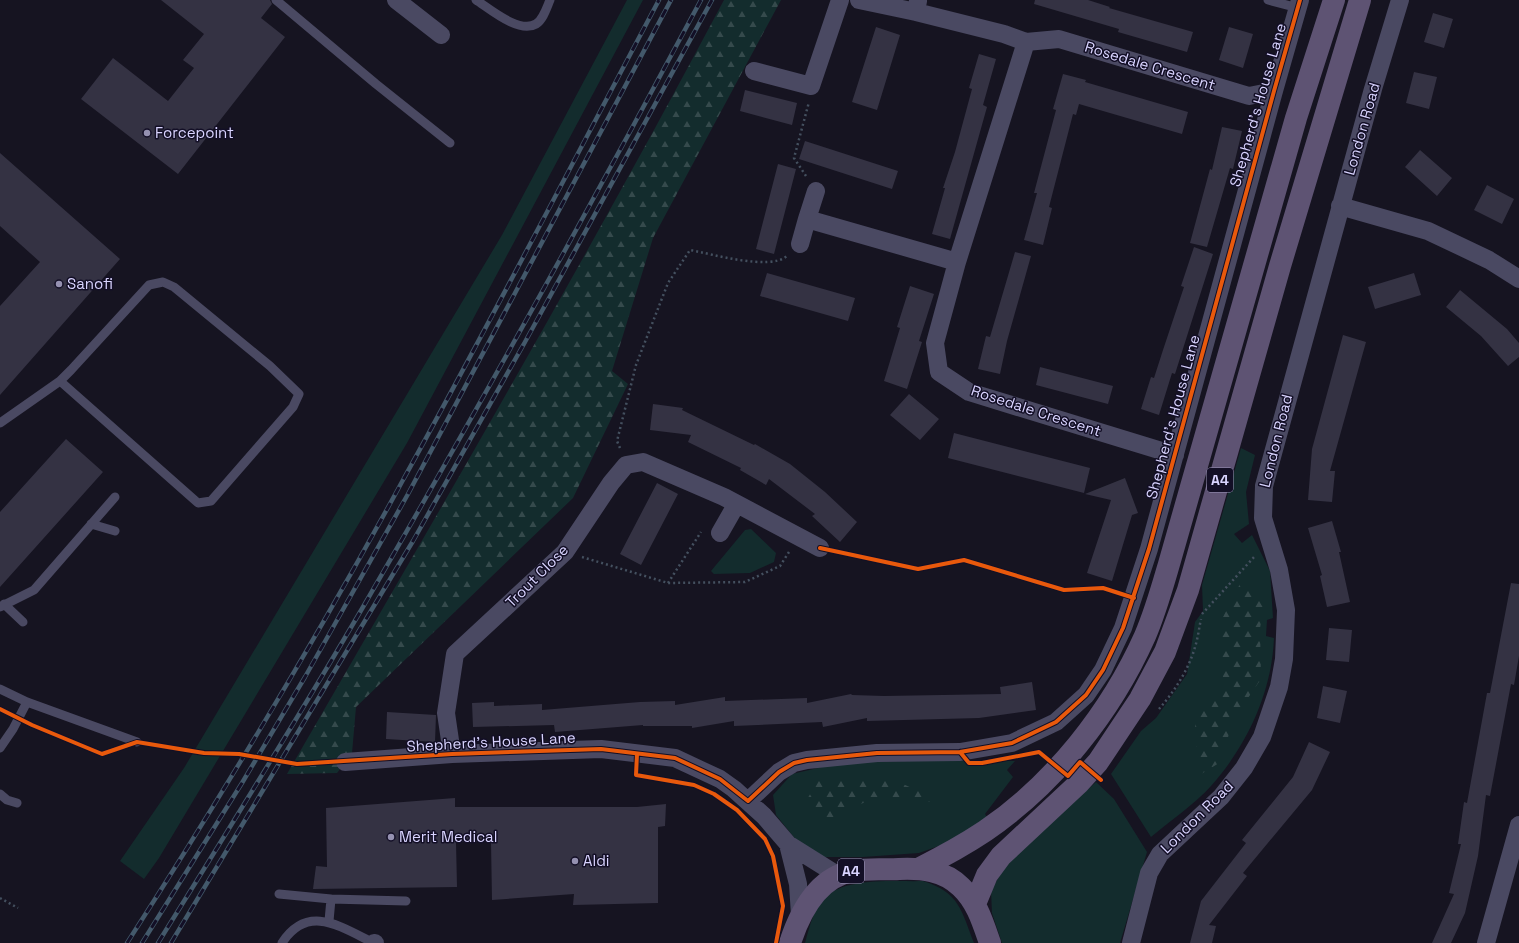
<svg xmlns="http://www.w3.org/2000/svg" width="1519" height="943" viewBox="0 0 1519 943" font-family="'Space Grotesk',sans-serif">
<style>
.green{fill:#132c2d}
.forest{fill:url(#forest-firs)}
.building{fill:#343243}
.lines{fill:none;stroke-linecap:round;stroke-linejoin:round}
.path{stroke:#44505f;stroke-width:2.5;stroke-dasharray:2 3;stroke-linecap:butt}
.lane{stroke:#4a4962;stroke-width:9}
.street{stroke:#4a4962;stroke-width:18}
.primary{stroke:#5e5373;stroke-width:22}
.rail-casing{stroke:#43596b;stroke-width:4.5}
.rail{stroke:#130f26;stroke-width:3;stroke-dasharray:9;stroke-linecap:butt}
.cycleway-casing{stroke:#130f26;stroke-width:6}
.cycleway{stroke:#e8590c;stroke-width:4}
.poi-dot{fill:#9591b1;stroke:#130f26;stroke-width:1.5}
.labels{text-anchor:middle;stroke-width:3;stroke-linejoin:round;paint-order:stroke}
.shield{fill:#130f26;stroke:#9e99be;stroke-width:1}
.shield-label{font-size:14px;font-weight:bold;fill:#d9d4ff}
.street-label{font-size:15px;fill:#d9d4ff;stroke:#130f26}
.poi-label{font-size:15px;fill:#d9d4ff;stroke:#130f26;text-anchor:start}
</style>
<defs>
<pattern id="forest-firs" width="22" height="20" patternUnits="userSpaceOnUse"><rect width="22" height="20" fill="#132c2d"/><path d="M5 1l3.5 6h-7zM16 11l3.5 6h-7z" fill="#354a4c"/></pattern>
</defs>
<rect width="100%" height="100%" fill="#161421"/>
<path class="green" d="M 627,0 L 643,0 L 407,443 L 159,858 L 144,879 L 120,861 L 184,768 L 502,235 Z
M 1241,448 L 1255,455 L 1246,492 L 1249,524 L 1234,534 L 1242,543 L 1252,535 L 1270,571 L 1273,618 L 1267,620 L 1266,636 L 1274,638 C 1272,692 1247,746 1211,786 C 1195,804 1170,821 1151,837 L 1111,774 L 1141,731 L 1156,718 L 1187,674 L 1195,622 L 1203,611 L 1202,585 Z
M 751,529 L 776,553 L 774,562 L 750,573 L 714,574 L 711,571 L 745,530 Z
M 935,760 L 1015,761 L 1007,770 L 1013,777 L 985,814 L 987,817 L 950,842 L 919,853 L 863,857 L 824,857 L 801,846 L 776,815 L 773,795 L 792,774 L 839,763 Z
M 1096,782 L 1114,799 L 1147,852 L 1120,943 L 1002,943 L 992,913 L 991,891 L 1007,862 Z
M 923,881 C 960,893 961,910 974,943 L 805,943 C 809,929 812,915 820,903 C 838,876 894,882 923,881 Z"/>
<path class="forest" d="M 724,0 L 781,0 L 653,238 L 612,371 L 628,384 L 573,498 L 356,707 L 352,753 L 337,773 L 287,774 C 435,518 585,262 724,0 Z
M 1242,580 L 1265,601 L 1260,628 L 1261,679 L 1235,717 L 1219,763 L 1198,776 L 1195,722 L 1223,681 L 1220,623 Z
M 888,777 L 944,803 L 872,798 L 827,823 L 803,806 L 818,781 Z"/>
<path class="building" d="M 161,0 L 270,0 L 272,4 L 261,18 L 285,37 L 178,174 L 81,99 L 113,58 L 168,101 L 194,68 L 183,60 L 204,34 Z
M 1035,0 L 1088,0 L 1110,7 L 1109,8 L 1193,32 L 1187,52 L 1118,32 L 1119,29 L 1034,4 Z
M 1433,13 L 1453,19 L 1444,48 L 1424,42 Z
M 876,27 L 900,35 L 877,110 L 852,102 Z
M 1229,27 L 1253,34 L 1243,68 L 1219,60 Z
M 979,54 L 996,59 L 983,105 L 987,107 L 950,239 L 932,234 L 945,188 L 943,188 L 955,152 L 972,89 L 969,88 Z
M 1414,72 L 1437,77 L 1429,109 L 1406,103 Z
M 1063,74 L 1086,80 L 1085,82 L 1188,112 L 1182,134 L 1079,104 L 1076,115 L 1073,114 L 1049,207 L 1052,208 L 1043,245 L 1024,240 L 1037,193 L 1034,193 L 1056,110 L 1053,109 Z
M 745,90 L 797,103 L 792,125 L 740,111 Z
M 1222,127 L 1242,131 L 1233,169 L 1230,168 L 1207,247 L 1190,243 L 1210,169 L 1212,170 Z
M 805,141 L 898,171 L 892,189 L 799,159 Z
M 1420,150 L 1452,178 L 1437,196 L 1405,167 Z
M 0,153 L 120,259 L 0,395 L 0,306 L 40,262 L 0,226 Z
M 778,164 L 796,169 L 774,254 L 756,249 Z
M 1487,185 L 1514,199 L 1502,224 L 1474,210 Z
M 1194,247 L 1213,254 L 1175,374 L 1172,373 L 1159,415 L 1141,409 L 1151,377 L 1154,378 L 1163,350 L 1184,287 L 1181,286 Z
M 1015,252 L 1031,256 L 1007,341 L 1000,374 L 978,369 L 986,336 L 990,337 Z
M 767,273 L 855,298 L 848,321 L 760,296 Z
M 1414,273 L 1421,295 L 1375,309 L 1368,287 Z
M 910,286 L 934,294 L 919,341 L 922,342 L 907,389 L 884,381 L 900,328 L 897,327 Z
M 1460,290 L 1507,329 L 1519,343 L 1519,357 L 1508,366 L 1481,336 L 1446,307 Z
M 1343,335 L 1366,342 L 1330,471 L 1335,471 L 1332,502 L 1308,500 L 1312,449 Z
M 1040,367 L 1113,386 L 1108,404 L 1036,385 Z
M 909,394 L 939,419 L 920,440 L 890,415 Z
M 653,404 L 683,408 L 682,410 L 754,445 L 755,444 L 790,464 L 825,492 L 857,522 L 840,542 L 812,516 L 815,514 L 769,479 L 766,485 L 740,470 L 741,468 L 688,442 L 691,435 L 650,430 Z
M 954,433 L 1090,468 L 1084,493 L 948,458 Z
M 66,439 L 103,472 L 0,587 L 0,512 Z
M 1125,478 L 1138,513 L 1132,515 L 1112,581 L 1087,573 L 1111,500 L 1085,494 Z
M 657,483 L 678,494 L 641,565 L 620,554 Z
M 1332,521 L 1341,552 L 1339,552 L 1350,602 L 1327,607 L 1320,576 L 1322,575 L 1308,528 Z
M 1511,583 L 1519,584 L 1519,656 L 1514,685 L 1511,684 L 1490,796 L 1486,795 L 1478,856 L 1465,913 L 1451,943 L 1432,943 L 1454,894 L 1449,893 L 1461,844 L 1458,844 L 1464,802 L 1467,803 L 1487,693 L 1490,693 Z
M 1329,628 L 1352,630 L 1349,662 L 1326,660 Z
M 1032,682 L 1036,710 L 979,718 L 867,721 L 867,718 L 823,727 L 822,722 L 734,726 L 734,721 L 692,728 L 692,726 L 643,726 L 643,725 L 555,732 L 554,725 L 473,727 L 472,703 L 494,702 L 494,706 L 542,704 L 542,710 L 640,702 L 675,701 L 675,705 L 725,697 L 725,701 L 807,698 L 807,703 L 851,694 L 852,695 L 884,696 L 1001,694 L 1000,687 Z
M 1323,686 L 1347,691 L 1340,723 L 1317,718 Z
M 387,712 L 436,715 L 435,742 L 386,739 Z
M 1309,742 L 1330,752 L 1312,790 L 1243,873 L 1247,876 L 1209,925 L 1216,926 L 1212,943 L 1190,943 L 1201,901 L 1246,843 L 1242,840 L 1293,777 Z
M 455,798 L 455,807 L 637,807 L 666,804 L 665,826 L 658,827 L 658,903 L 573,905 L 574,894 L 492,900 L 491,842 L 456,842 L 457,887 L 313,889 L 316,866 L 327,867 L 326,808 Z"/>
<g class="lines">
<path class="path" d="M 806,176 L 794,158 L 809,102
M 620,448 L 617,441 L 636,365 L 668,283 L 690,250 C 712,254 770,271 787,256
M 582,557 L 668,583 L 745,582 L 780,566 L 789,552
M 668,583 L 701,532
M 1202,614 L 1255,556
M 1159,709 C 1174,692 1189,669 1195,647 C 1198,638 1199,628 1201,619
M 0,898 L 18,908"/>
<path class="lane" d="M 276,0 L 376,84 L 450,143
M 476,0 C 490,9 519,34 536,24 C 543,20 547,7 550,0
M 1268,0 L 1298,8
M 0,423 L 60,381 L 71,370 L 149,285 L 163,282 L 174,287 L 270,366 L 299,394 L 293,407 L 211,501 L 198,503 L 60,381
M 91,524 L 115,531
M 4,604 L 23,622
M 0,607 L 34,590 L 115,497
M 0,689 L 27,702 L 137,742
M 0,748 L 13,729 L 27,702
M 0,794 L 7,800 L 17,803
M 279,894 L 331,899 L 329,921
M 331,899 L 406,901
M 282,943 C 308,903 341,927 374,943"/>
<path class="street" d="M 396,0 L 441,35
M 859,0 L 916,12 L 918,1
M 916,12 L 1004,34 L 1026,42
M 754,71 L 811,86 L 840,0
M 816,191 L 807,219 L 957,262
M 1340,206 L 1428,231 L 1489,260 L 1519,279
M 800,244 L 807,219
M 1175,455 L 969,392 L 939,372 L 935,343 L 957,262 L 1026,42 L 1059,39 L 1249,96 L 1274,91
M 720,533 L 736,505
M 452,754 L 446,713 L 455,654 L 565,552 L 611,483 L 626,465 L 643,462 L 724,497 L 820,548
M 345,762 L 452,754 L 601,749 L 675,758 L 720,779 L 734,789 L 764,816 L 788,844 L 839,876
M 748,801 L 779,772 L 794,763 L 807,760 L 877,753 L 960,752 L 1012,743 L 1056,722 L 1086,695 L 1103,670 L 1123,628 L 1149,549 L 1274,91 L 1300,0
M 788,844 L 798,884 L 800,915
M 374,943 L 375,943
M 1131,943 L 1149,873 L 1160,854 L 1221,797 L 1244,768 L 1262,737 L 1279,687 L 1284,659 L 1286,610 L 1279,570 L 1263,518 L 1264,486 L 1373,89 L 1400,0
M 1486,943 L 1519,825"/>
<path class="primary" d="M 920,868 C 942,857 964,845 985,831 C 1054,784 1111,712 1145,636 C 1155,613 1162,588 1169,564 L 1296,118 L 1334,0
M 975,904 L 987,875 L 1001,856 L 1078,784 L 1098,762 L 1140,699 L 1165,652 L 1188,590 L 1280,266 L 1360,0
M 790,943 C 800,912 818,877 853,871 C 868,868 884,870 899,869 C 921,868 944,870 961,887 C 977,902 983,923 990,943"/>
<g class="rail-casing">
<path id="rail" d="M 127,943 C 224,792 317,638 403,480 C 491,321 574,160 659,0
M 142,943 L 242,783 L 305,677 L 408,494 L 671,0
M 158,943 C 227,832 297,720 363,607 C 479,407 592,204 701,0
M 171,943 L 413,541 L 525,342 L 712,0"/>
</g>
<use href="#rail" class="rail"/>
<g class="cycleway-casing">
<path id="cycleway" d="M 820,548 L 918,569 L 964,560 L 1064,590 L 1103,588 L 1134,598
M 0,709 L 32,725 L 102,754 L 137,742 L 204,753 L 239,754 L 297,764 L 452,754 L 601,749 L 675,758 L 720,779 L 748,801 L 779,772 L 794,763 L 807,760 L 877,753 L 960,752 L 1012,743 L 1056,722 L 1086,695 L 1103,670 L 1123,628 L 1149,549 L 1274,91 L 1300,0
M 960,752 L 969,763 L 982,763 L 1039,752 L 1068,776 L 1080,762 L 1101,780
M 637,754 L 636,775 L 694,785 L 714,794 L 737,810 L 765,839 L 773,856 L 783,906 L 776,943"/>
</g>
<use href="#cycleway" class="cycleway"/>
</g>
<g class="poi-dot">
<circle cx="147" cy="133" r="4"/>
<circle cx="59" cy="284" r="4"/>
<circle cx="391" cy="837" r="4"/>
<circle cx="575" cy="861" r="4"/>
</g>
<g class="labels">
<g class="shield">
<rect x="1207" y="468" width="26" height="24" rx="3"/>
<rect x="838" y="859" width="26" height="24" rx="3"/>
</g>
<g class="shield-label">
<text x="1220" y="485">A4</text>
<text x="851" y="876">A4</text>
</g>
<g class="street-label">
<text transform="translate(1150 66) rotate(17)" y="5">Rosedale Crescent</text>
<text transform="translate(1258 105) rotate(-74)" y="5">Shepherd's House Lane</text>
<text transform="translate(1362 129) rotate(-74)" y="5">London Road</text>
<text transform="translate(1036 411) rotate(18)" y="5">Rosedale Crescent</text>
<text transform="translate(1173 417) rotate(-75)" y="5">Shepherd's House Lane</text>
<text transform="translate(1276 441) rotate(-76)" y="5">London Road</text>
<text transform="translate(537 576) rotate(-45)" y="5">Trout Close</text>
<text transform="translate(491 742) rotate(-3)" y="5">Shepherd's House Lane</text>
<text transform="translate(1197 817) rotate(-45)" y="5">London Road</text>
</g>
<g class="poi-label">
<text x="155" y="138">Forcepoint</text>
<text x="67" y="289">Sanofi</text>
<text x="399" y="842">Merit Medical</text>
<text x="583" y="866">Aldi</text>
</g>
</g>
</svg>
